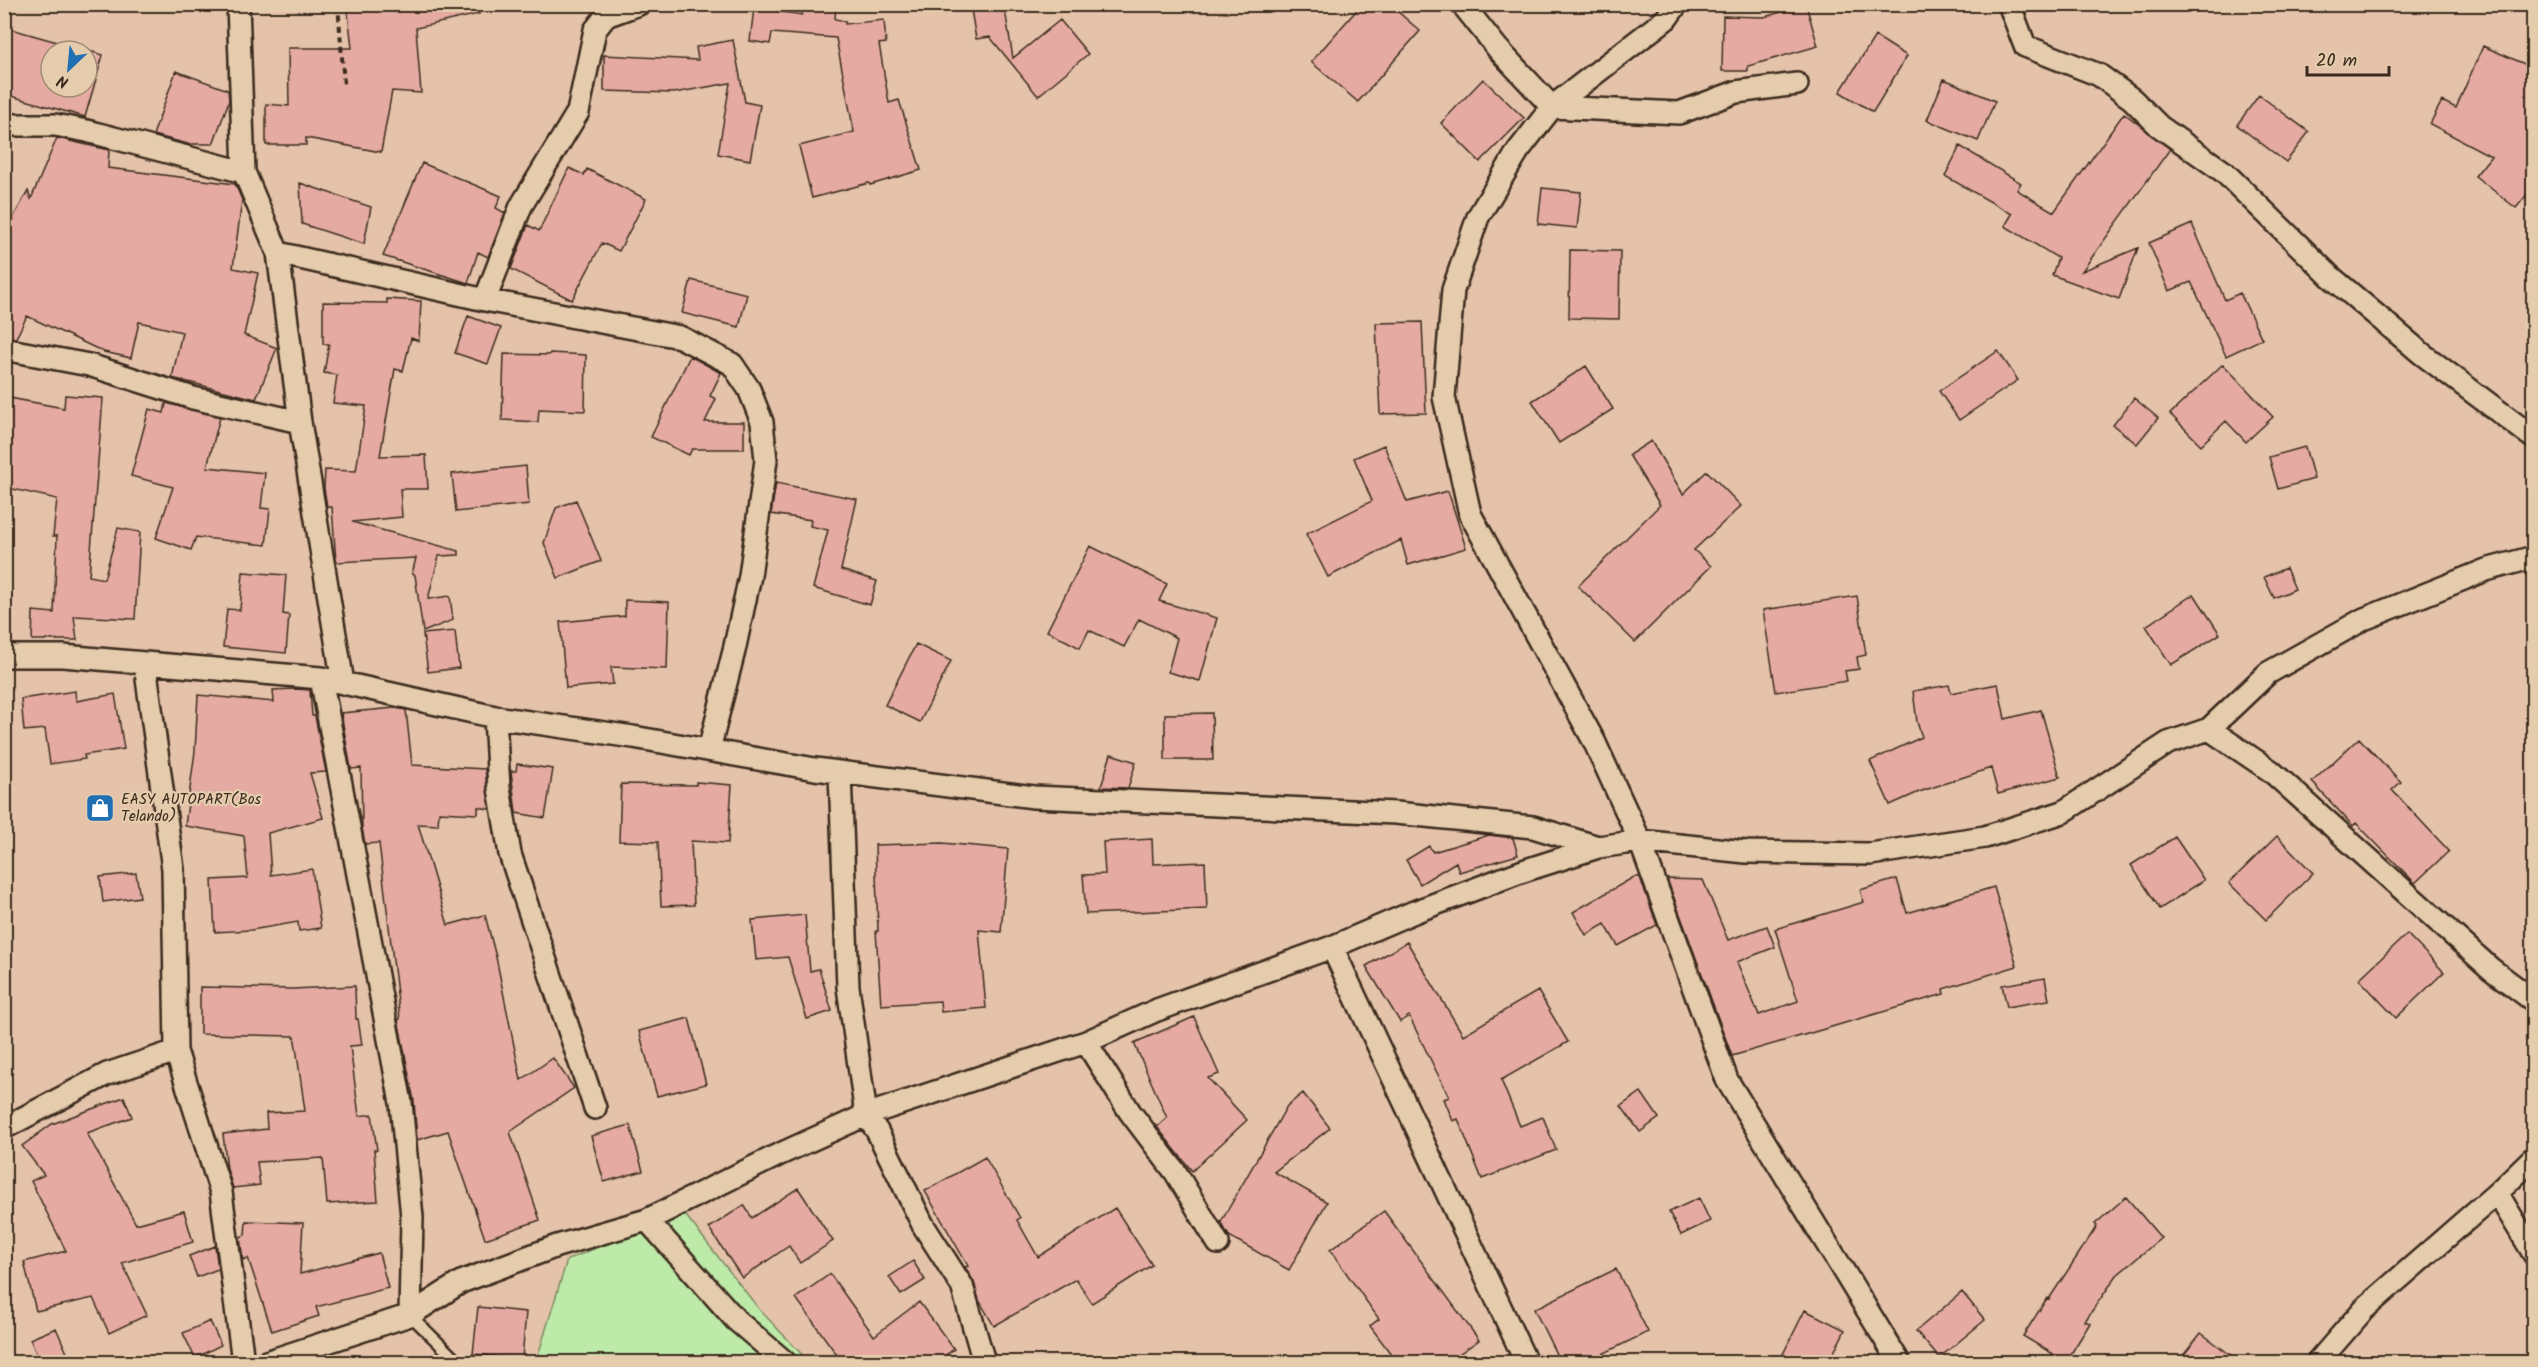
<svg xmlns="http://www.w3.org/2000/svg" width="2538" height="1367" viewBox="0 0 2538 1367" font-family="Kalam,sans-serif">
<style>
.green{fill:#bdeaa8;stroke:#7c8a63;stroke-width:1.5}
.building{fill:#e5aba3;stroke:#3b2a1e;stroke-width:1.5;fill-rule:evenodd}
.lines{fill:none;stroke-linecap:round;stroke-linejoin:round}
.service-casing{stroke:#3b2a1e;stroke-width:15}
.minor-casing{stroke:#3b2a1e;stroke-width:26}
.path{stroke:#3b2a1e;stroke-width:4;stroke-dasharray:6 4.5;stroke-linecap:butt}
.service{stroke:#e4ccac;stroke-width:10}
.minor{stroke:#e4ccac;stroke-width:21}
.labels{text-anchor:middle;stroke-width:4.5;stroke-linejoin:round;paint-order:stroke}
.poi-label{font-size:15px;fill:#3b2a1e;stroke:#e4ccac;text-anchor:start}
</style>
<rect width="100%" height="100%" fill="#e5c3aa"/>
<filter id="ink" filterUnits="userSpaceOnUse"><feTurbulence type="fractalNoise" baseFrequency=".0167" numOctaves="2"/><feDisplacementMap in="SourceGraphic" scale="12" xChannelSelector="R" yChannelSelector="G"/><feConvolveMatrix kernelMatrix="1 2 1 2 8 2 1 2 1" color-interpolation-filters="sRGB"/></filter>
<g filter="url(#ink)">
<path class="green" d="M 683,1212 L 759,1309 L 809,1362 L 536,1362 L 567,1260 Z"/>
<path class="building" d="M 347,4 L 478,4 L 479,14 L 416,28 L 421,93 L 392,91 L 381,152 L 306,138 L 306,145 L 266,145 L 266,104 L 289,106 L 288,48 L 352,48 Z
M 803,4 L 836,4 L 835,19 L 845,21 L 845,24 L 884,20 L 886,43 L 879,44 L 889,103 L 899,100 L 921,170 L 870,185 L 869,183 L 812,198 L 799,146 L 854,132 L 836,38 L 772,33 L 770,44 L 750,41 L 754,8 L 802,15 Z
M 970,4 L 1004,4 L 1013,58 L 1060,20 L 1088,54 L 1038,96 L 990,37 L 976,39 Z
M 1362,4 L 1389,4 L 1420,31 L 1358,102 L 1311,62 Z
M 1806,5 L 1818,46 L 1748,66 L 1748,71 L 1722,71 L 1723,16 L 1764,17 Z
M 4,27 L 103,55 L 85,117 L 4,94 ZM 51,51 L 87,51 L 87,87 L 51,87 Z
M 1875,36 L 1907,56 L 1873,112 L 1840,92 Z
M 733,40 L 745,102 L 760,105 L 750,160 L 718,154 L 730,83 L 674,93 L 604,91 L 604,55 L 698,60 L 696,47 Z
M 2483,46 L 2534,68 L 2534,186 L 2516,208 L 2475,176 L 2491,156 L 2430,124 L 2442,101 L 2456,108 Z
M 176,71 L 228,90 L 229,101 L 213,144 L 188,144 L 153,135 Z
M 1483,79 L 1524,118 L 1480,162 L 1441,123 Z
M 1944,79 L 1995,101 L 1978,141 L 1927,120 Z
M 2259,95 L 2309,132 L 2286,162 L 2237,125 Z
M 2124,113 L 2170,149 L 2082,271 L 2138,248 L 2119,299 L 2052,275 L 2058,258 L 2005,226 L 2012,214 L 1945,176 L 1960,146 L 2021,183 L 2017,190 L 2054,212 Z
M 57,138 L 109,150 L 108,168 L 235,184 L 242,200 L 233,268 L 258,273 L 244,335 L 277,348 L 256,399 L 172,378 L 182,332 L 139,322 L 131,358 L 104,352 L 27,316 L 16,338 L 4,337 L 4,234 L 28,191 L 31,199 Z
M 422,163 L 501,196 L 496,208 L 505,213 L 488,257 L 478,252 L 468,283 L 383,256 Z
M 569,168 L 584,175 L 587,169 L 646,199 L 619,251 L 602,243 L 572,300 L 511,269 L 528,225 L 539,231 Z
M 300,183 L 371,207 L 364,244 L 302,224 Z
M 1542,188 L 1581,192 L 1577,228 L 1538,224 Z
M 2192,224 L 2225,300 L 2240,293 L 2262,339 L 2226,356 L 2191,282 L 2169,291 L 2149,243 Z
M 1570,250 L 1620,251 L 1619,319 L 1569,318 Z
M 691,280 L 747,294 L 739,327 L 682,313 Z
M 387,299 L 421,301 L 419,341 L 411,338 L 403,371 L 395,369 L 380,456 L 426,455 L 428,489 L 400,489 L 402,517 L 352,522 L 459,551 L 459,555 L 439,556 L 428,599 L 450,596 L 453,620 L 423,632 L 415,575 L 412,574 L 416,558 L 336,562 L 332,507 L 327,507 L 324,488 L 325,470 L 356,471 L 366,406 L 333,403 L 337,375 L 324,373 L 329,344 L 323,344 L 323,302 L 387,303 Z
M 468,316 L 501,328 L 488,364 L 455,353 Z
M 1422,322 L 1426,413 L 1380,414 L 1376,323 Z
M 1998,351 L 2018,380 L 1959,420 L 1939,391 Z
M 550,353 L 586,355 L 585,411 L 539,409 L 538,422 L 502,420 L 504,354 L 549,355 Z
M 690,356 L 721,373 L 710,396 L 716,399 L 705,422 L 744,422 L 744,449 L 692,449 L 689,455 L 651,437 Z
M 2223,364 L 2273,417 L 2246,442 L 2226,421 L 2201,445 L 2170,414 Z
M 1586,366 L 1613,409 L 1559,443 L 1532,401 Z
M 65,395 L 103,398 L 89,576 L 104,579 L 118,528 L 140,532 L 135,619 L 74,616 L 77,640 L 32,640 L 33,611 L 54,613 L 57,536 L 53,536 L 57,499 L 4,487 L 4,397 L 64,408 Z
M 2134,398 L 2158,418 L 2137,444 L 2113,425 Z
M 166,403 L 220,417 L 207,467 L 265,473 L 261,508 L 270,509 L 266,545 L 196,537 L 191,550 L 156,538 L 173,487 L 131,476 L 149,409 L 164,413 Z
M 1651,441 L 1683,494 L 1707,471 L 1741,506 L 1694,550 L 1711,566 L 1635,642 L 1578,586 L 1660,505 L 1629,455 Z
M 1384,445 L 1407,502 L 1448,491 L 1466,548 L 1408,565 L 1401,540 L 1328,577 L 1306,534 L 1372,501 L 1354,458 Z
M 2305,447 L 2314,479 L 2278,489 L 2269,457 Z
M 526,466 L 529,504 L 456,512 L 452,474 Z
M 776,483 L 857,499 L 841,570 L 877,581 L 870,605 L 813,588 L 828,530 L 810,526 L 811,520 L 771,514 Z
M 576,500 L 601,561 L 558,578 L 544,543 L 556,508 Z
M 1090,546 L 1167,584 L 1159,601 L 1217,618 L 1200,681 L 1168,672 L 1177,638 L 1139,619 L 1124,647 L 1089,630 L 1080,648 L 1047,631 Z
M 2286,568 L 2295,589 L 2274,598 L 2264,577 Z
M 243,572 L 286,575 L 283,614 L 289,615 L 286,653 L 223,647 L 227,609 L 240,610 Z
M 2194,594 L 2220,634 L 2171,665 L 2146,626 Z
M 1857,596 L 1866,655 L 1857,657 L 1859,669 L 1845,671 L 1847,681 L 1776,692 L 1763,610 Z
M 625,600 L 669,602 L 667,669 L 611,667 L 613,684 L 566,688 L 560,622 L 625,616 Z
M 455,631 L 459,668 L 428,672 L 423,634 Z
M 916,644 L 951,661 L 920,722 L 885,705 Z
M 1998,684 L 2005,719 L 2041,710 L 2060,777 L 1998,794 L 1991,768 L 1919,792 L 1890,805 L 1870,761 L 1922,737 L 1917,722 L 1913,691 L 1949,685 L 1951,693 Z
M 296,689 L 310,690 L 312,716 L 315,716 L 326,772 L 310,773 L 323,818 L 268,833 L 271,875 L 312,869 L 321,928 L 299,931 L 298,922 L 251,930 L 215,932 L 212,880 L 248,878 L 244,836 L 185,826 L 195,751 L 198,695 L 274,702 L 273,690 Z
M 75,691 L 76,701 L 115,694 L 124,749 L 84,755 L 85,759 L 50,764 L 45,729 L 24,731 L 21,699 Z
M 395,708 L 406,710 L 412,765 L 485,769 L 490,809 L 478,807 L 478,814 L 439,812 L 438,825 L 418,824 L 448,925 L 485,915 L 496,957 L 521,1080 L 553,1058 L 574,1088 L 510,1132 L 540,1220 L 485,1239 L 448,1131 L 417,1140 L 414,1101 L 398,1019 L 400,1019 L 379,843 L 365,844 L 362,828 L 361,768 L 351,769 L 341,713 Z
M 1212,713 L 1213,760 L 1165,760 L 1165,714 Z
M 2359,738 L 2401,782 L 2392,790 L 2449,851 L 2415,883 L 2356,823 L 2353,826 L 2312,782 Z
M 1111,754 L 1136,762 L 1128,788 L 1101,787 Z
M 517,764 L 553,769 L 545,818 L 516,813 L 511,771 L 516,771 Z
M 696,782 L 732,785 L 728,843 L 691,841 L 694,905 L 661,906 L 658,842 L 619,841 L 621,784 L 696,785 Z
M 1489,835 L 1513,838 L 1518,855 L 1459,872 L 1456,862 L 1420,884 L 1406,860 L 1429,846 L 1433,852 Z
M 2277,836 L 2313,873 L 2266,920 L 2229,883 Z
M 2175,837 L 2204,880 L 2160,909 L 2131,865 Z
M 1152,839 L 1153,864 L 1205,862 L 1207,909 L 1086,914 L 1083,875 L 1105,874 L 1103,842 Z
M 942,843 L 1008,849 L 1001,932 L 979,930 L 986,1008 L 941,1012 L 940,1001 L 881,1005 L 876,931 L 878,931 L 875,845 Z
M 136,873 L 140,897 L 103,902 L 100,877 Z
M 1634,877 L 1640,877 L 1657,925 L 1618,946 L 1605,924 L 1586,935 L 1573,912 Z
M 1667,879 L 1703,880 L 1728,940 L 1767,926 L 1775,947 L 1737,962 L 1759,1015 L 1798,1001 L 1775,929 L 1864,902 L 1860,890 L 1897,879 L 1907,913 L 1994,887 L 2017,966 L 1943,989 L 1944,994 L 1732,1056 Z
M 805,915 L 810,971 L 819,969 L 832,1011 L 807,1019 L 788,957 L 756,960 L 752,920 Z
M 2407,934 L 2444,972 L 2396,1018 L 2359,979 Z
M 1407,942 L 1463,1035 L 1538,991 L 1568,1042 L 1501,1080 L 1520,1126 L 1543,1117 L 1556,1150 L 1482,1179 L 1458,1119 L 1453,1121 L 1444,1099 L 1449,1097 L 1409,1016 L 1400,1022 L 1366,966 Z
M 2045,978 L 2049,1000 L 2007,1007 L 2002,985 Z
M 355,986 L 356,1019 L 358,1019 L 362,1045 L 350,1046 L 359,1116 L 372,1114 L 377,1150 L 374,1150 L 378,1201 L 327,1204 L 323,1158 L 257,1162 L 260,1185 L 233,1188 L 227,1169 L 223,1134 L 267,1129 L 266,1113 L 305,1111 L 296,1047 L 294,1036 L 200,1034 L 200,987 L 292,989 Z
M 1194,1017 L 1219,1074 L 1208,1078 L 1247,1120 L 1192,1171 L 1157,1127 L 1167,1118 L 1134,1043 Z
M 689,1018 L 706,1084 L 657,1096 L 639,1031 Z
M 1641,1092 L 1659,1118 L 1640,1132 L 1621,1106 Z
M 1303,1093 L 1330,1128 L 1274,1172 L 1327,1202 L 1289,1270 L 1229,1236 L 1221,1222 L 1287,1106 Z
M 124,1097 L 132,1117 L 87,1133 L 136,1224 L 184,1211 L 193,1242 L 122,1263 L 147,1315 L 109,1333 L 93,1298 L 36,1311 L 24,1262 L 66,1251 L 31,1181 L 44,1175 L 22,1146 L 52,1124 Z
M 630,1125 L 643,1171 L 604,1182 L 591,1136 Z
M 985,1157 L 1020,1218 L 1017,1220 L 1038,1257 L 1115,1208 L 1152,1265 L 1092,1303 L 1076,1279 L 994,1326 L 979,1300 L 974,1282 L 965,1267 L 968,1266 L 925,1191 Z
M 798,1188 L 833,1241 L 800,1263 L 789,1246 L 742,1278 L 709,1228 L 744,1205 L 752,1218 Z
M 2126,1197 L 2161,1238 L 2117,1275 L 2085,1321 L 2090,1323 L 2066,1362 L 2023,1336 L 2047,1298 L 2049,1299 L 2097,1226 L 2095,1224 Z
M 1699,1198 L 1710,1221 L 1681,1235 L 1669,1212 Z
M 1384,1211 L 1479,1340 L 1447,1362 L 1397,1362 L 1370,1326 L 1379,1319 L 1330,1250 Z
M 246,1221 L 303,1223 L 300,1274 L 379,1253 L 388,1288 L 316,1307 L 319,1316 L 272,1331 L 248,1258 L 243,1260 L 240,1237 L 245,1235 Z
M 215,1246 L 218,1269 L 197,1277 L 189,1256 Z
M 913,1261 L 925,1280 L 901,1295 L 889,1277 Z
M 1616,1269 L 1648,1332 L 1586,1362 L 1560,1362 L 1534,1309 Z
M 830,1274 L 874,1336 L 919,1302 L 954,1349 L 936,1362 L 842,1362 L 796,1298 Z
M 1962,1292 L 1985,1320 L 1939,1358 L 1916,1331 Z
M 478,1307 L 526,1312 L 522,1359 L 473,1354 Z
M 1805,1310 L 1845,1330 L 1829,1362 L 1779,1362 Z
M 210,1321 L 221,1345 L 195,1358 L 183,1333 Z
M 56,1328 L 71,1362 L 40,1362 L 30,1339 Z
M 2201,1333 L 2240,1362 L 2178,1362 Z"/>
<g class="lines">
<g class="service-casing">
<path id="service" d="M 410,1315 L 458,1362"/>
</g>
<g class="minor-casing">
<path id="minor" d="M 238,4 L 244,172 L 278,253 L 300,422 L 343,683
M 1462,4 L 1498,49 L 1552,107 L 1679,113 L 1736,92 L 1797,84
M 1677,4 L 1666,19 L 1552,107 L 1518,151 L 1478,217 L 1453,290 L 1444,397 L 1470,514 L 1594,741 L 1640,841 L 1727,1080 L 1899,1362
M 2009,4 L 2025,46 L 2099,75 L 2132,99 L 2159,126 L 2224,172 L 2330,276 L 2421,353 L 2534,438
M 4,125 L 55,125 L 87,131 L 244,172
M 278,253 L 485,300 L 680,337 L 732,364 L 749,389 L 762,422 L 766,460 L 750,576 L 734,651 L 709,750
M 485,300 L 521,206 L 578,112 L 595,30 L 606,16 L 639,4
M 4,349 L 89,365 L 193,398 L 300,422
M 4,656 L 63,656 L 321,678 L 495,717 L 633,737 L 815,769 L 1034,797 L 1396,813 L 1533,827 L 1598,847
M 145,664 L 173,869 L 176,1051 L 221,1192 L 243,1362
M 321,678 L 401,1103 L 412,1217 L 410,1315
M 495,717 L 499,788 L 510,854 L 595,1108
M 2209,729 L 2271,771 L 2491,969 L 2534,1001
M 840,773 L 848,987 L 866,1115 L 877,1131 L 923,1225 L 962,1286 L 984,1362
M 1332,947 L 1526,1362
M 1086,1042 L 1130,1112 L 1176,1173 L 1218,1243
M 4,1128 L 107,1074 L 176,1051
M 2497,1193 L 2534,1254
M 647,1220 L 736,1320 L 785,1362
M 266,1362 L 410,1315 L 461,1282 L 557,1246 L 647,1220 L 778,1155 L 866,1115 L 1086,1042 L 1157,1010 L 1332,947 L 1414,912 L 1523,871 L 1598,847 L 1640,841 L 1746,852 L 1870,854 L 1985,837 L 2063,812 L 2168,743 L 2209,729 L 2268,673 L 2364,619 L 2486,570 L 2534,557
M 2318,1362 L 2364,1309 L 2497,1193 L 2534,1157"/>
</g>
<path class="path" d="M 338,4 L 344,85"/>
<use href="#service" class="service"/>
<use href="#minor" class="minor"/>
</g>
</g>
<defs>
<g id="shop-square" transform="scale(1.5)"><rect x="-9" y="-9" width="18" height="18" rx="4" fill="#1f6fb2" stroke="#e4ccac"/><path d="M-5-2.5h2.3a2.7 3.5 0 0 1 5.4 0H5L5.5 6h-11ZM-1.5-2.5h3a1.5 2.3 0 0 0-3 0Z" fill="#fff"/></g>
</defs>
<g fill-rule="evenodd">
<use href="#shop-square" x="100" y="808"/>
</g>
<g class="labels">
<g class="poi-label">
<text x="121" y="804">EASY AUTOPART(Bos<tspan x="121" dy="17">Telando)</tspan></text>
</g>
</g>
<rect width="2538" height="1367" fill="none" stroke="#e4ccac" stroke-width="24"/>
<rect x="12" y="12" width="2514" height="1343" fill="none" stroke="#3b2a1e" stroke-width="2" filter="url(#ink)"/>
<g transform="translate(69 69) rotate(206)"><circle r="28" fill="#e4ccac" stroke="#a08b73" stroke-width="1.5"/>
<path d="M0-4.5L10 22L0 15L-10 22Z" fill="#1f6fb2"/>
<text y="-9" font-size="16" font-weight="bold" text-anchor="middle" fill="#3b2a1e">N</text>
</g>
<path d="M2307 66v9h82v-9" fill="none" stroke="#3b2a1e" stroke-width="3"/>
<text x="2316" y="66" font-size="18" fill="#3b2a1e" stroke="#e4ccac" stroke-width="4.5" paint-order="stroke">20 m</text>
</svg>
